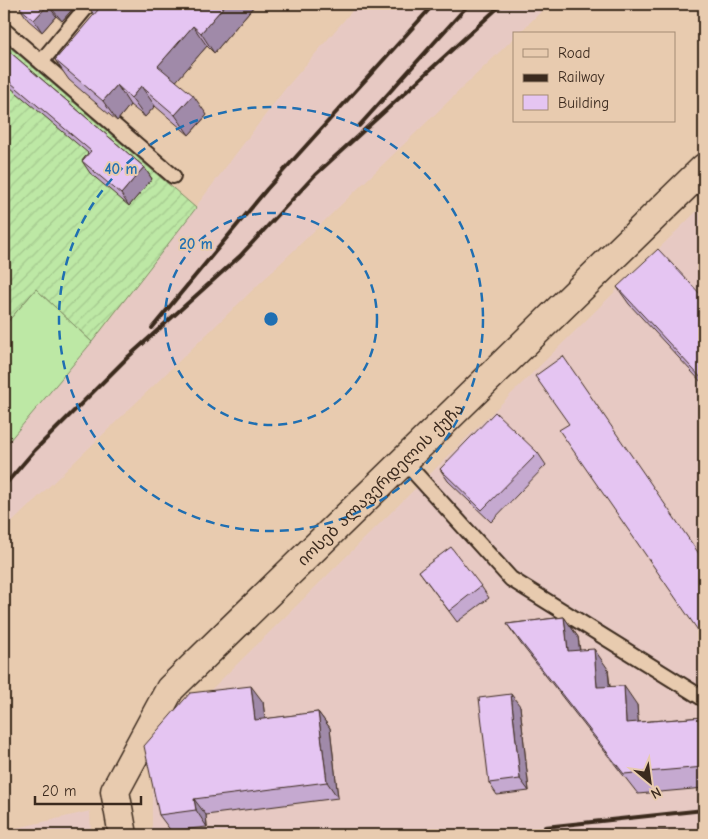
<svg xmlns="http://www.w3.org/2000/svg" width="708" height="839" viewBox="0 0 708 839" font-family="'Comic Neue','Noto Sans Georgian',sans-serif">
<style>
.built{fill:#e7c9c3}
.grass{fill:#bde8a5;stroke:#7c8962}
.garden{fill:url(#garden-furrows);stroke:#7c8962}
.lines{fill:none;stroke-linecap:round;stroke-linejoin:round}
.lane-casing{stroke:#3b2a1e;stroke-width:18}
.street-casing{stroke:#3b2a1e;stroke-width:31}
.lane{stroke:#e8cbaf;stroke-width:14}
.street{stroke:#e8cbaf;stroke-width:28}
.rail{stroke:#3b2a1e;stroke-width:4}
.wall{fill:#c5a9d0;stroke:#3b2a1e}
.shaded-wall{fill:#a08aa9;stroke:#3b2a1e}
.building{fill:#e5c5f2;stroke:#3b2a1e}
.ring{fill:none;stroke:#1f6fb2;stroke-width:2.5;stroke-dasharray:9 6}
.labels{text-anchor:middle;stroke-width:4;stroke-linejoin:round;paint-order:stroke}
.street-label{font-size:16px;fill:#3b2a1e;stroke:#e8cbaf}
.centre{fill:#1f6fb2;stroke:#e8cbaf;stroke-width:2.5}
.ring-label{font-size:15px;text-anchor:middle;font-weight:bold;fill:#1f6fb2;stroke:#e8cbaf;stroke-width:4;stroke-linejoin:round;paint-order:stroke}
</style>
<defs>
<pattern id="garden-furrows" width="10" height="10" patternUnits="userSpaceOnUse" patternTransform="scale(1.25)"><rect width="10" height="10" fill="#bde8a5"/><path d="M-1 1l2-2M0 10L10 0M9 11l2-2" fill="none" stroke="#a3c78e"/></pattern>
</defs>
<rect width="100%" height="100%" fill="#e8cbaf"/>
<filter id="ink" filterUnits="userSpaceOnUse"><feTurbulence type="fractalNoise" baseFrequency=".02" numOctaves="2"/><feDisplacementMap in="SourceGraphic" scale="10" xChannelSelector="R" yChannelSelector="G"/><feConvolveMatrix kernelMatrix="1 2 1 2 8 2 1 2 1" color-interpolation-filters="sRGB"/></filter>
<g filter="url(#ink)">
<path class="built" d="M 358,4 L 549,4 L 518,34 L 514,34 L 514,38 L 4,530 L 4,447 L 107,324 L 285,89 Z
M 704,204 L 704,835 L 152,835 L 152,748 Z
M 90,811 L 91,835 L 4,835 L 4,831 Z"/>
<path class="grass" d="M 36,289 L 92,342 L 4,447 L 4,326 Z"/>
<path class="garden" d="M 4,42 L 196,208 L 92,342 L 36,289 L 4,326 Z"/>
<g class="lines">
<g class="lane-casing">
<path id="lane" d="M 4,30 L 173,176
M 41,62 L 89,4
M 404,461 L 511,579 L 704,699"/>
</g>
<g class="street-casing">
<g id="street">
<path id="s1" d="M 123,835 L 115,791 L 170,689 L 704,168"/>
</g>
</g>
<use href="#lane" class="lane"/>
<use href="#street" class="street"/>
<path class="rail" d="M 359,126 L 469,4
M 152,328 L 267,189 L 434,4
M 4,486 L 35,450 L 128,357 L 240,256 L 315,175 L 502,4
M 545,827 L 704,810
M 377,835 L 704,832"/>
</g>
<path class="wall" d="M 24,4 L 77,4 L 62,21 L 56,16 L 42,32 L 28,20 L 20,8 Z
M 87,4 L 253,4 L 254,6 L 214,53 L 207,46 L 176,81 L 207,115 L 189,135 L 155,106 L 145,117 L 130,105 L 117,121 L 69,80 L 55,60 L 94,15 Z
M 4,47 L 144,167 L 152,179 L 129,206 L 90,173 L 82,161 L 88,153 L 4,82 Z
M 617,287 L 704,298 L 704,385 L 629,304 Z
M 538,453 L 546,465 L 491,522 L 448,481 L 440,469 Z
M 419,571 L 481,586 L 489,598 L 457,622 Z
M 564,617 L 578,637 L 580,650 L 608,669 L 610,686 L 637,705 L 638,722 L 704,717 L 704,788 L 638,794 L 521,644 L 507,624 Z
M 263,702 L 265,719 L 318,712 L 330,728 L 338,798 L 206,815 L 207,827 L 171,831 L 159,815 Z
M 520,706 L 529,791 L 497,795 L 489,783 Z"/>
<path class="shaded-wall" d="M 58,4 L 77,4 L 62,21 L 53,10 Z
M 226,4 L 253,4 L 254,6 L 214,53 L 201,33 Z
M 48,5 L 56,16 L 42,32 L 34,20 Z
M 193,26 L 207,46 L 172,86 L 158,66 Z
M 117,85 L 130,105 L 117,121 L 103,101 Z
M 141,86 L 155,106 L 145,117 L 131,98 Z
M 193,95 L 207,115 L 189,135 L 175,115 Z
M 144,167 L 152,179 L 129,206 L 121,194 Z
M 564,617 L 578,637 L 582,671 L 568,651 Z
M 594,649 L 608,669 L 611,706 L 597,687 Z
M 251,686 L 263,702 L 267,736 L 255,720 Z
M 624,686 L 637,705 L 640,743 L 626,723 Z
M 511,694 L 520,706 L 529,791 L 520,779 Z
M 318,712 L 330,728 L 338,798 L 327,782 Z
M 194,799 L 206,815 L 207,827 L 196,810 Z"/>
<path class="building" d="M 24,4 L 58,4 L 53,10 L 48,5 L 34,20 L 20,8 Z
M 91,4 L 226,4 L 201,33 L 193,26 L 158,66 L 193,95 L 175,115 L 141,86 L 131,98 L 117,85 L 103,101 L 55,60 L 98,10 Z
M 4,47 L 144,167 L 121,194 L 82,161 L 91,151 L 4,77 Z
M 658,249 L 704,298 L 704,381 L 617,287 Z
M 563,356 L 704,561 L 704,639 L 559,430 L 569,424 L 535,376 Z
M 495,412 L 538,453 L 482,510 L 440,469 Z
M 451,547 L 481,586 L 449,611 L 419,571 Z
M 564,617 L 568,651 L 594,649 L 597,687 L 624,686 L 626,723 L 704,717 L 704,767 L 624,774 L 507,624 Z
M 251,686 L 255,720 L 318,712 L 327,782 L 194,799 L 196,810 L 159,815 L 144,746 L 190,693 Z
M 511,694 L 520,779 L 489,783 L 479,698 Z
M 704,834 L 704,835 L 447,835 Z"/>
</g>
<g class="ring">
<circle cx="271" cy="319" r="106"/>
<circle cx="271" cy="319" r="212"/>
</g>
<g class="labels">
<g class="street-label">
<text dy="6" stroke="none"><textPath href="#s1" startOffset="454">იოსებ ალავერდელის ქუჩა</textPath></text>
</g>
</g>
<circle cx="271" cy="319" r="8" class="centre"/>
<g class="ring-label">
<text x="121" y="174">40 m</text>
<text x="196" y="249">20 m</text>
</g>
<rect width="708" height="839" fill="none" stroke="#e8cbaf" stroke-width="20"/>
<rect x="10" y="10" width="688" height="819" fill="none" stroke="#3b2a1e" stroke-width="2" filter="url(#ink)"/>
<rect x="513" y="32" width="162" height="90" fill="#e8cbaf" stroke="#a38b75"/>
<rect x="523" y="49" width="25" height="8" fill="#e8cbaf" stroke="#a38b75"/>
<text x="558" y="58" font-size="15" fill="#3b2a1e">Road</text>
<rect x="523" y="74" width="25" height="8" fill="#3b2a1e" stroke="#a38b75"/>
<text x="558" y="82" font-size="15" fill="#3b2a1e">Railway</text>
<rect x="523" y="95" width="25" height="15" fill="#e5c5f2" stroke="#a38b75"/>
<text x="558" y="108" font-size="15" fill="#3b2a1e">Building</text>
<g transform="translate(650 782) rotate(151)" stroke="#e8cbaf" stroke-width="4" paint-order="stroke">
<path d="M0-4L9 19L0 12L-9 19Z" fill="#3b2a1e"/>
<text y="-8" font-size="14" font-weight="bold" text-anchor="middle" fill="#3b2a1e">N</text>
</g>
<path d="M35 796v8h106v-8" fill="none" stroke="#3b2a1e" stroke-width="2.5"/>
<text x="42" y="796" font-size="15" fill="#3b2a1e" stroke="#e8cbaf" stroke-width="4" paint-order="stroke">20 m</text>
</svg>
